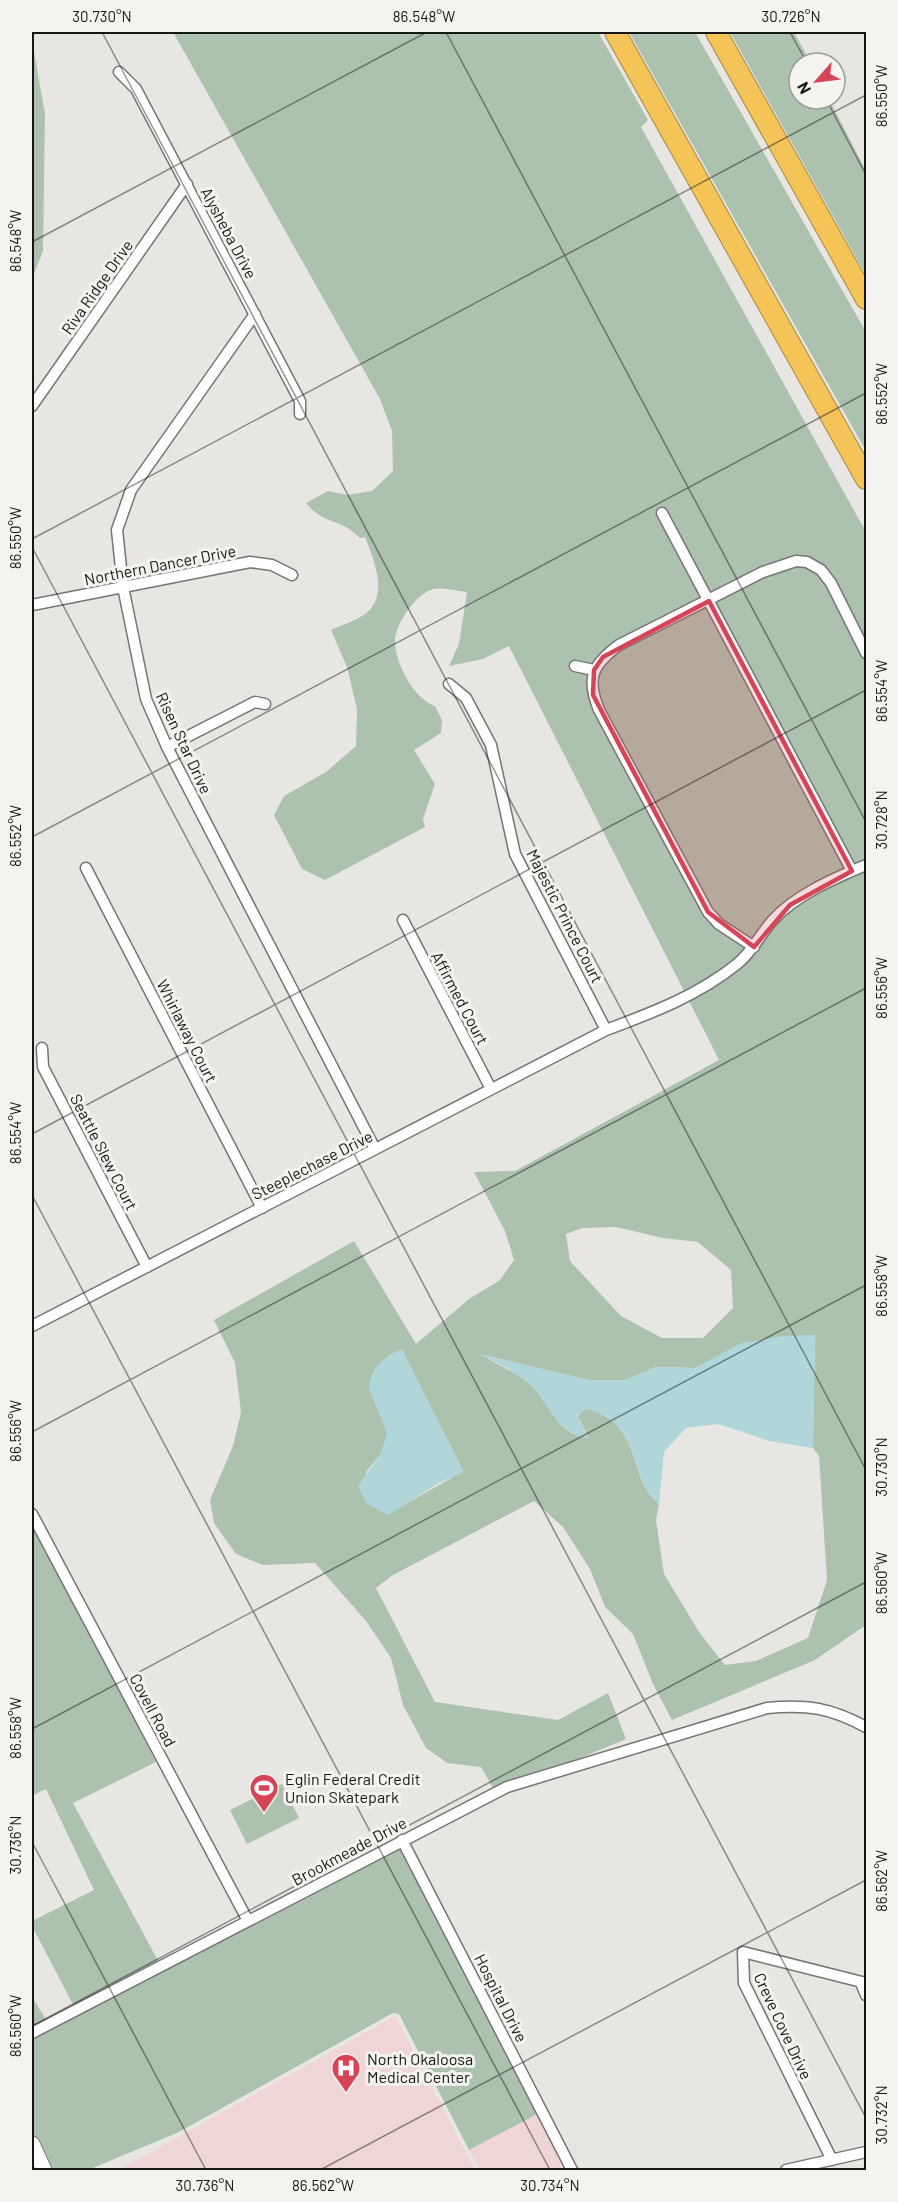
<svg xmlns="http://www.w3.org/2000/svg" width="898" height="2202" viewBox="0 0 898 2202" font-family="Barlow,sans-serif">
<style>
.medical{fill:#f0d5d6}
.green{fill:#adc2ae;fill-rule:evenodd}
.water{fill:#b0d6da}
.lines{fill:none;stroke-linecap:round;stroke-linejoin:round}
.street-casing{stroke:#767573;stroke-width:13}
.secondary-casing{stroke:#767573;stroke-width:17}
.highway-casing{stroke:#a68741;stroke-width:22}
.street{stroke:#fff;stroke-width:10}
.secondary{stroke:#fff;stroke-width:15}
.highway{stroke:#f4c459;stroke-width:20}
.marked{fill:#d64557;fill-opacity:0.2;stroke:#d64557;stroke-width:4.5;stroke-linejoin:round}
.ticks{fill:none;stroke:#161615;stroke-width:1.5;stroke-opacity:0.45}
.labels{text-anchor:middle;stroke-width:6;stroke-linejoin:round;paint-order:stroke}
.street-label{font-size:16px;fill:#161615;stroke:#f4f3f0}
.poi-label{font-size:16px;fill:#161615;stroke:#f4f3f0;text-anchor:start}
.neatline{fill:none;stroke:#161615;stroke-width:2}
.ticks-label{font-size:15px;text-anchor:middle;fill:#161615}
</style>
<rect width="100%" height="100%" fill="#e7e6e3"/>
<path class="medical" d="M 395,2016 L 475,2170 L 119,2170 Z
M 541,2112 L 572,2170 L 480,2170 L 469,2150 Z"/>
<path class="green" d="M 173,32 L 598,32 L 648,120 L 641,127 L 866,532 L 866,1625 L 815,1660 L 672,1720 L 653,1684 L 633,1634 L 605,1607 L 590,1569 L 563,1527 L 534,1501 L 393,1575 L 376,1588 L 435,1702 L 558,1720 L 608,1693 L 626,1739 L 496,1793 L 481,1767 L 447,1763 L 426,1748 L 403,1705 L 391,1658 L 366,1621 L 315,1563 L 263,1565 L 236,1554 L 214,1523 L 210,1500 L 233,1446 L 241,1412 L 235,1363 L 214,1320 L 354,1241 L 416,1344 L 469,1299 L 500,1280 L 514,1260 L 505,1231 L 474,1172 L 515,1171 L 719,1060 L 509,646 L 483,659 L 449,666 L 459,644 L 467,592 C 457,591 444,587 434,589 C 417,592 394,625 395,642 C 396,664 413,698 435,706 L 442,720 L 441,733 L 414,750 L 435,784 L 423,819 L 425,827 L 325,880 L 302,869 L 274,815 L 284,796 L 326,772 L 356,746 L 357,709 L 347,667 L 331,630 C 341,625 353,622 362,616 C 391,599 374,560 365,537 L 360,538 C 339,517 325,526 306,503 L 328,491 L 348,495 L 372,491 L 393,471 L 392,431 L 380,399 ZM 616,1227 L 663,1238 L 698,1242 L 731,1270 L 733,1308 L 703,1338 L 662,1338 L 621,1316 L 570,1261 L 566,1234 L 583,1228 ZM 815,1335 L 813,1448 L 819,1456 L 827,1580 L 808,1638 L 756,1661 L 725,1665 L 699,1632 L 664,1574 L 656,1520 L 659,1504 C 625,1475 646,1426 586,1408 L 578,1416 L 588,1437 C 555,1437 549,1397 524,1379 C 511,1370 495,1364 483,1355 L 589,1380 L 626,1380 L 656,1367 L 695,1368 L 743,1343 ZM 369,1387 L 460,1473 L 388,1514 L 366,1472 L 380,1455 L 388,1434 Z
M 629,32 L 695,32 L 866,332 L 866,451 Z
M 730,32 L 794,32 L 811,63 L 799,63 L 799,99 L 829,99 L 866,171 L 866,275 Z
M 32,40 L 45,114 L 43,251 L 32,279 Z
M 32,1520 L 156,1762 L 73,1803 L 162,1968 L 402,1847 L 541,2112 L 469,2150 L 399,2014 L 393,2013 L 179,2132 L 88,2170 L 50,2170 L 32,2131 L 32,1997 L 50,2026 L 77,2012 L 32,1926 L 32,1921 L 94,1890 L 46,1789 L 32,1796 Z
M 282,1784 L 299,1818 L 247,1844 L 230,1810 Z"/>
<path class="water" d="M 815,1335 L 813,1448 L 769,1441 L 718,1424 L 686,1428 L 664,1452 L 659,1504 C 626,1476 646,1425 586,1409 L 578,1416 L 588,1438 C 555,1435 549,1399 525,1380 C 513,1370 495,1362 480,1354 L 589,1380 L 625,1380 L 656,1367 L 695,1368 L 743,1343 L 784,1336 Z
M 402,1349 L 464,1472 L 439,1483 L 388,1515 L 366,1503 L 358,1486 L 380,1455 L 387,1434 C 383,1419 374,1404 370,1390 C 366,1371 387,1354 402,1349 Z"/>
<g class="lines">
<g class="street-casing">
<path id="street" d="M 119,72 L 136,89 L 300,401 L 300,414
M 255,314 L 131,490 L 117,530 L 123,587 L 146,699 L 167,747 L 375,1149
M 32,406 L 187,184
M 662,513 L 852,871
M 32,605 L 250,562 L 272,565 L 292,575
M 575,666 L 594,670
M 449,684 L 466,698 L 491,745 L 515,854 L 606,1030
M 167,747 L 255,702 L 265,704
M 86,868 L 262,1208
M 403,920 L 491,1089
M 754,947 L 719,924 L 708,912 L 599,710 C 586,678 592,665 619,645 L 763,572 L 796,561 L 807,562 L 821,570 L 831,583 L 866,653
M 42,1048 L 43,1067 L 147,1267
M 32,1326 L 606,1030 C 652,1013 699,995 737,964 C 752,952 760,935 772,921 C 795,895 835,878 866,865
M 32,1514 L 248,1921
M 402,1840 L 572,2170
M 861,1983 L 866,1995
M 32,2033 L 507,1787 L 767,1708 C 807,1704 831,1708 866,1727
M 832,2160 L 744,1983 L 743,1952 L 866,1983
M 786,2170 L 866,2152"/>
</g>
<g class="secondary-casing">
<path id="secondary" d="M 32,2144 L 44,2170"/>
</g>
<g class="highway-casing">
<path id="highway" d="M 615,32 L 866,479
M 716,32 L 866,299"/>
</g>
<use href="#street" class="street"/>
<use href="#secondary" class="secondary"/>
<use href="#highway" class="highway"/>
</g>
<path class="marked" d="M 709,601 L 852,871 L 790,905 L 754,947 L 708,912 L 593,695 L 594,670 L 603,657 Z"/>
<path class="ticks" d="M 102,32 L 866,1470M 446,32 L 866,822M 790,32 L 807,63M 826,99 L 866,175M 32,242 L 427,32M 32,539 L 866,95M 32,547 L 866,2118M 32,837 L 866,393M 32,1134 L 866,690M 32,1195 L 550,2170M 32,1432 L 866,988M 32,1729 L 866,1285M 32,1842 L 206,2170M 32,2026 L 866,1582M 320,2170 L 866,1880"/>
<defs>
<g id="stadium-pin" transform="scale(1.5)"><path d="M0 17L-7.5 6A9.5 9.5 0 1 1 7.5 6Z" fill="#d64557" stroke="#f4f3f0"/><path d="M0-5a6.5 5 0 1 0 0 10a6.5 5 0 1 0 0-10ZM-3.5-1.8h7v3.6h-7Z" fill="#fff"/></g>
<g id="hospital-pin" transform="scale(1.5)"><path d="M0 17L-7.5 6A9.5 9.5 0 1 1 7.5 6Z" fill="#d64557" stroke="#f4f3f0"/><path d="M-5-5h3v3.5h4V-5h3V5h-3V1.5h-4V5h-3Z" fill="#fff"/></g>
</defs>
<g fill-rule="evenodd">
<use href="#stadium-pin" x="264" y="1788"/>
<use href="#hospital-pin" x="346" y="2068"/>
</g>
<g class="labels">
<g class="street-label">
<text transform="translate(229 233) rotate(62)" y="6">Alysheba Drive</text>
<text transform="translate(97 287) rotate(-55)" y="6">Riva Ridge Drive</text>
<text transform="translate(160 565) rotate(-11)" y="6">Northern Dancer Drive</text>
<text transform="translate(184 743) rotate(65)" y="6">Risen Star Drive</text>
<text transform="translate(565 916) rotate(63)" y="6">Majestic Prince Court</text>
<text transform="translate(460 998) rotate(62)" y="6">Affirmed Court</text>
<text transform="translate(187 1031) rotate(63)" y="6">Whirlaway Court</text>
<text transform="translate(104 1152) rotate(63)" y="6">Seattle Slew Court</text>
<text transform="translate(312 1165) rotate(-27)" y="6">Steeplechase Drive</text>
<text transform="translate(153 1710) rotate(62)" y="6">Covell Road</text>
<text transform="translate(349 1851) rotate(-28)" y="6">Brookmeade Drive</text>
<text transform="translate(501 1998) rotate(63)" y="6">Hospital Drive</text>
<text transform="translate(783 2026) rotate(65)" y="6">Creve Cove Drive</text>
</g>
<g class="poi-label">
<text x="285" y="1785">Eglin Federal Credit<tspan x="285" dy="18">Union Skatepark</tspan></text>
<text x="367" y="2065">North Okaloosa<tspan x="367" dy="18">Medical Center</tspan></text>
</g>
</g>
<rect width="898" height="2202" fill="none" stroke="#f4f3f0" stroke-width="66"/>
<g transform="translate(817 81) rotate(242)"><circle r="28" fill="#f4f3f0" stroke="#9b9b98" stroke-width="1.5"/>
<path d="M0-4.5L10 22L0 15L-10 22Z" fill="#d64557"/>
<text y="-9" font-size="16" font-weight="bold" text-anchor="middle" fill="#161615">N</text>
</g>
<rect x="33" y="33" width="832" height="2136" class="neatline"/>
<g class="ticks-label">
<text x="102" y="22">30.730°N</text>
<text x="424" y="22">86.548°W</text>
<text x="791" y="22">30.726°N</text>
<text transform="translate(882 96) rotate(-90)" y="5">86.550°W</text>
<text transform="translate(16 241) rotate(-90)" y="5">86.548°W</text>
<text transform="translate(882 394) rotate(-90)" y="5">86.552°W</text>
<text transform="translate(16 538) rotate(-90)" y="5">86.550°W</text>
<text transform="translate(882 691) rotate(-90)" y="5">86.554°W</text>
<text transform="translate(882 820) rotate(-90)" y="5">30.728°N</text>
<text transform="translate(16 836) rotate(-90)" y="5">86.552°W</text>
<text transform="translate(882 988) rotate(-90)" y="5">86.556°W</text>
<text transform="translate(16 1133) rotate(-90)" y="5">86.554°W</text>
<text transform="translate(882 1286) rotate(-90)" y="5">86.558°W</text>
<text transform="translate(16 1431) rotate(-90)" y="5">86.556°W</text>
<text transform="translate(882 1467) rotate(-90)" y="5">30.730°N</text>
<text transform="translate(882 1583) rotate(-90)" y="5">86.560°W</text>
<text transform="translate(16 1728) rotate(-90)" y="5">86.558°W</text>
<text transform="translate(16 1845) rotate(-90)" y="5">30.736°N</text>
<text transform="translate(882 1881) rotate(-90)" y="5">86.562°W</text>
<text transform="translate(16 2026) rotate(-90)" y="5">86.560°W</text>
<text transform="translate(882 2115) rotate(-90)" y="5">30.732°N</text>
<text x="205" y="2191">30.736°N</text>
<text x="323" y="2191">86.562°W</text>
<text x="550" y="2191">30.734°N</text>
</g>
</svg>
